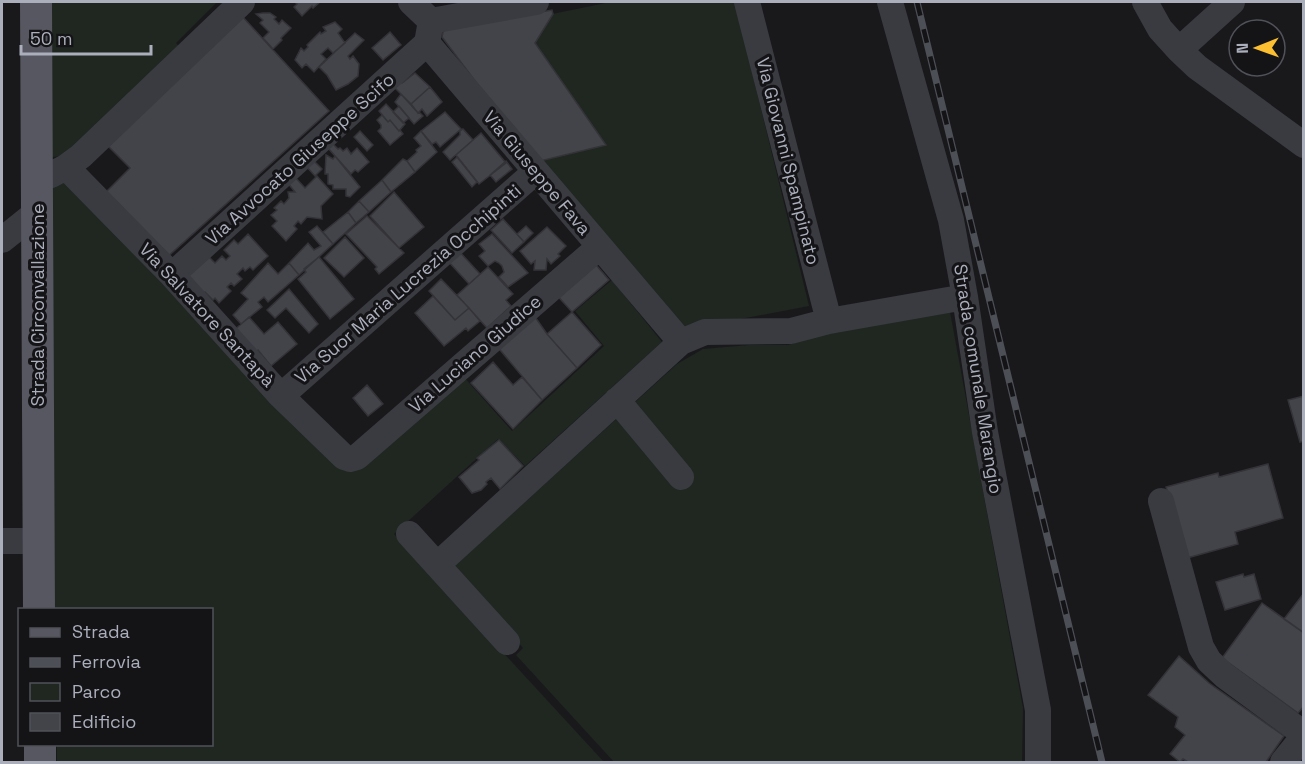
<svg xmlns="http://www.w3.org/2000/svg" width="1305" height="764" viewBox="0 0 1305 764" font-family="'Space Grotesk',sans-serif">
<style>
.green{fill:#1f2720}
.building{fill:#434449;stroke:#333338;stroke-width:1.5}
.lines{fill:none;stroke-linecap:round;stroke-linejoin:round}
.minor{stroke:#3a3b41;stroke-width:26}
.major{stroke:#565760;stroke-width:32}
.rail-casing{stroke:#4d4f56;stroke-width:7}
.rail{stroke:#141417;stroke-width:4.5;stroke-dasharray:14;stroke-linecap:butt}
.labels{text-anchor:middle;stroke-width:6;stroke-linejoin:round;paint-order:stroke}
.street-label{font-size:18px;fill:#abafbc;stroke:#141417}
</style>
<rect width="100%" height="100%" fill="#19191c"/>
<path class="green" d="M 47,2 L 217,2 L 176,43 L 182,50 L 68,155 L 53,157 L 48,154 Z
M 611,2 L 735,2 L 809,306 L 693,328 L 682,330 L 673,324 L 444,36 Z
M 64,179 L 337,459 L 463,376 L 512,431 L 604,346 L 575,311 L 612,280 L 662,342 L 525,466 L 498,439 L 394,534 L 604,762 L 57,762 L 57,745 L 212,744 L 212,610 L 55,609 L 54,535 L 44,188 Z
M 950,312 L 1023,708 L 1022,762 L 614,762 L 516,655 L 523,648 L 452,568 L 677,364 L 703,349 L 749,345 L 788,345 L 836,331 Z"/>
<path class="building" d="M 295,2 L 320,2 L 313,8 L 312,6 L 302,16 L 294,7 L 297,4 Z
M 552,10 L 553,14 L 535,43 L 606,145 L 536,162 L 442,37 L 443,32 L 447,28 Z
M 263,13 L 270,13 L 276,17 L 274,19 L 279,24 L 282,20 L 291,28 L 281,38 L 282,40 L 273,49 L 263,38 L 269,32 L 260,23 L 263,20 L 256,14 Z
M 242,16 L 329,111 L 164,260 L 105,193 L 130,168 L 108,146 Z
M 335,22 L 342,29 L 338,33 L 345,43 L 333,53 L 328,48 L 321,54 L 326,59 L 314,72 L 306,64 L 302,68 L 295,60 L 301,48 L 304,51 L 308,47 L 307,45 L 320,32 L 321,34 L 326,31 L 323,27 Z
M 390,32 L 401,45 L 383,60 L 372,48 Z
M 355,33 L 364,40 L 348,56 L 350,59 L 353,56 L 359,64 L 358,76 L 348,84 L 336,90 L 327,75 L 319,67 Z
M 415,73 L 430,87 L 411,104 L 393,86 L 399,80 L 402,83 Z
M 430,87 L 442,102 L 427,116 L 422,109 L 418,113 L 411,104 Z
M 401,94 L 418,113 L 419,112 L 423,116 L 414,124 L 395,102 Z
M 386,104 L 405,124 L 399,131 L 390,120 L 388,122 L 379,111 Z
M 399,106 L 409,118 L 403,123 L 393,112 Z
M 445,112 L 461,129 L 440,147 L 436,142 L 432,144 L 421,131 Z
M 382,115 L 388,122 L 390,120 L 399,131 L 400,130 L 403,134 L 390,145 L 378,131 L 381,128 L 381,125 L 377,120 Z
M 463,129 L 473,140 L 450,160 L 443,152 L 460,135 L 460,131 Z
M 360,131 L 373,145 L 367,151 L 354,137 Z
M 421,131 L 437,152 L 415,172 L 407,161 L 417,152 L 416,150 L 421,146 L 414,138 Z
M 481,133 L 506,163 L 479,184 L 456,155 Z
M 333,144 L 338,149 L 340,148 L 343,151 L 347,148 L 351,154 L 357,148 L 369,162 L 358,172 L 355,170 L 351,174 L 328,148 Z
M 326,155 L 333,159 L 335,156 L 360,187 L 350,197 L 346,196 L 346,189 L 333,189 L 333,185 L 328,184 L 328,174 L 325,174 Z
M 457,157 L 477,182 L 472,187 L 452,162 Z
M 403,159 L 407,161 L 415,172 L 391,192 L 382,180 Z
M 313,160 L 322,169 L 315,176 L 306,166 Z
M 506,161 L 512,169 L 496,182 L 490,175 Z
M 294,176 L 305,188 L 317,176 L 333,194 L 321,206 L 322,219 L 307,217 L 301,224 L 298,221 L 294,226 L 297,229 L 286,241 L 272,226 L 277,221 L 271,215 L 277,210 L 274,208 L 281,201 L 284,204 L 289,198 L 288,192 L 295,192 L 287,182 Z
M 382,180 L 391,192 L 369,212 L 359,201 Z
M 394,192 L 424,227 L 399,248 L 370,216 Z
M 359,201 L 369,212 L 356,223 L 348,212 Z
M 348,212 L 356,223 L 333,244 L 323,232 Z
M 367,216 L 404,253 L 379,274 L 375,269 L 377,267 L 346,234 Z
M 503,219 L 524,242 L 512,253 L 491,230 Z
M 317,226 L 333,244 L 299,275 L 289,263 L 308,243 L 314,250 L 321,246 L 309,232 Z
M 526,226 L 533,233 L 524,242 L 517,234 Z
M 547,227 L 566,246 L 558,254 L 560,256 L 551,264 L 547,259 L 546,270 L 534,270 L 535,261 L 531,264 L 520,251 Z
M 248,234 L 268,256 L 253,270 L 250,267 L 245,271 L 243,268 L 237,274 L 242,279 L 234,286 L 231,283 L 227,287 L 231,291 L 219,303 L 215,298 L 213,300 L 205,292 L 199,298 L 181,279 L 206,254 L 215,263 L 222,256 L 226,260 L 230,256 L 224,250 L 234,240 L 238,244 Z
M 492,234 L 528,273 L 508,287 L 499,277 L 504,272 L 502,266 L 499,263 L 495,261 L 488,266 L 479,256 L 485,251 L 479,244 Z
M 345,237 L 364,258 L 344,277 L 324,258 Z
M 458,250 L 480,274 L 469,284 L 447,260 Z
M 319,257 L 354,299 L 330,319 L 298,279 L 306,272 L 304,269 Z
M 591,259 L 609,280 L 572,312 L 554,292 Z
M 268,263 L 278,274 L 289,263 L 299,275 L 268,302 L 264,297 L 258,302 L 262,307 L 241,324 L 233,315 L 248,299 L 241,293 Z
M 488,267 L 513,294 L 506,300 L 511,306 L 487,328 L 457,295 Z
M 441,279 L 469,308 L 455,320 L 429,291 Z
M 289,289 L 318,324 L 309,333 L 286,308 L 275,318 L 267,310 Z
M 433,296 L 455,320 L 469,308 L 480,321 L 468,331 L 466,328 L 444,346 L 415,313 Z
M 572,312 L 601,345 L 577,368 L 547,334 Z
M 533,314 L 547,334 L 577,368 L 542,400 L 496,345 Z
M 249,317 L 264,334 L 278,322 L 297,344 L 271,366 L 258,350 L 251,356 L 231,333 Z
M 493,362 L 513,385 L 522,377 L 542,400 L 513,429 L 471,383 Z
M 367,385 L 383,404 L 368,416 L 353,398 Z
M 1304,396 L 1304,441 L 1300,442 L 1288,400 Z
M 499,440 L 523,466 L 500,489 L 491,478 L 486,482 L 487,484 L 481,490 L 472,493 L 459,477 L 479,460 L 477,458 Z
M 1268,464 L 1283,518 L 1235,532 L 1238,544 L 1187,558 L 1166,487 L 1218,473 L 1219,477 Z
M 1243,574 L 1244,577 L 1254,574 L 1261,599 L 1225,610 L 1216,582 Z
M 1304,593 L 1304,633 L 1284,619 Z
M 1262,603 L 1304,633 L 1304,706 L 1298,713 L 1222,658 Z
M 1179,656 L 1209,683 L 1284,736 L 1266,762 L 1188,762 L 1183,759 L 1180,762 L 1170,754 L 1185,735 L 1175,727 L 1178,717 L 1148,695 Z"/>
<g class="lines">
<path class="minor" d="M 411,2 L 431,21 L 427,43 L 681,342
M 747,2 L 829,321
M 890,2 L 951,220 L 965,297 L 985,432 L 1038,710 L 1038,762
M 1145,2 L 1160,29 L 1179,50 L 1197,67 L 1304,145
M 431,21 L 536,2
M 1179,50 L 1232,2
M 66,167 L 172,275 L 281,396 L 344,457 L 350,459 L 357,457 L 599,247
M 51,175 L 66,167 L 81,156 L 242,2
M 2,240 L 37,212
M 172,275 L 427,43
M 281,396 L 535,172
M 617,400 L 681,477
M 1161,501 L 1201,647 L 1209,661 L 1225,676 L 1304,734
M 409,534 L 507,642
M 2,541 L 39,541
M 437,565 L 681,342 L 705,332 L 791,331 L 829,321 L 965,297
M 1283,762 L 1304,736"/>
<path class="major" d="M 36,2 L 39,610
M 40,744 L 40,762"/>
<g class="rail-casing">
<path id="rail" d="M 917,2 L 1102,762"/>
</g>
<use href="#rail" class="rail"/>
</g>
<g class="labels">
<g class="street-label">
<text transform="translate(300 159) rotate(-42)" y="6">Via Avvocato Giuseppe Scifo</text>
<text transform="translate(788 161) rotate(76)" y="6">Via Giovanni Spampinato</text>
<text transform="translate(537 173) rotate(50)" y="6">Via Giuseppe Fava</text>
<text transform="translate(408 284) rotate(-41)" y="6">Via Suor Maria Lucrezia Occhipinti</text>
<text transform="translate(38 305) rotate(-90)" y="6">Strada Circonvallazione</text>
<text transform="translate(207 315) rotate(47)" y="6">Via Salvatore Santapà</text>
<text transform="translate(475 354) rotate(-41)" y="6">Via Luciano Giudice</text>
<text transform="translate(978 379) rotate(81)" y="6">Strada comunale Marangio</text>
</g>
</g>
<rect width="1305" height="764" fill="none" stroke="#abafbc" stroke-width="6"/>
<rect x="18" y="608" width="195" height="138" fill="#141417" stroke="#505259" stroke-width="1.5"/>
<rect x="30" y="628" width="30" height="9" fill="#565760" stroke="#505259" stroke-width="1.5"/>
<text x="72" y="638" font-size="18" fill="#abafbc">Strada</text>
<rect x="30" y="658" width="30" height="9" fill="#4d4f56" stroke="#505259" stroke-width="1.5"/>
<text x="72" y="668" font-size="18" fill="#abafbc">Ferrovia</text>
<rect x="30" y="683" width="30" height="18" fill="#1f2720" stroke="#505259" stroke-width="1.5"/>
<text x="72" y="698" font-size="18" fill="#abafbc">Parco</text>
<rect x="30" y="713" width="30" height="18" fill="#434449" stroke="#505259" stroke-width="1.5"/>
<text x="72" y="728" font-size="18" fill="#abafbc">Edificio</text>
<g transform="translate(1257 48) rotate(269)"><circle r="28" fill="#141417" stroke="#505259" stroke-width="1.5"/>
<path d="M0-4.5L10 22L0 15L-10 22Z" fill="#fcbf31"/>
<text y="-9" font-size="16" font-weight="bold" text-anchor="middle" fill="#abafbc">N</text>
</g>
<path d="M21 45v9h130v-9" fill="none" stroke="#abafbc" stroke-width="3"/>
<text x="30" y="45" font-size="18" fill="#abafbc" stroke="#141417" stroke-width="4.5" paint-order="stroke">50 m</text>
</svg>
